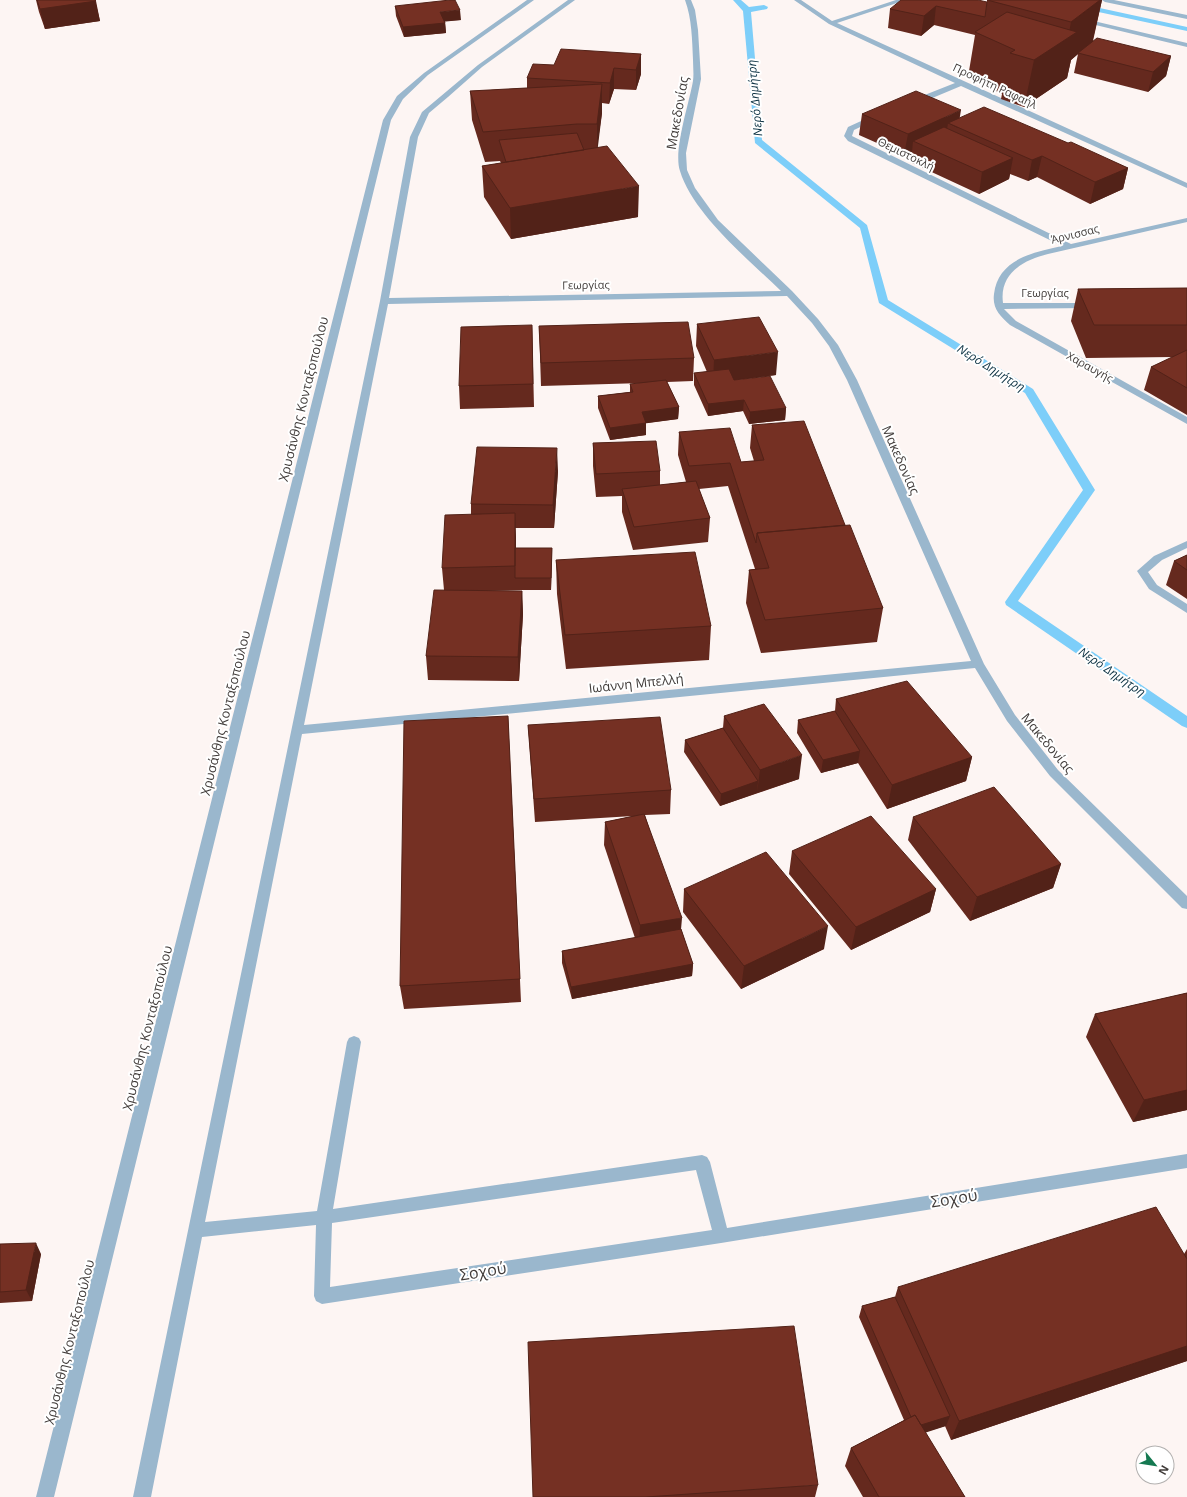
<svg xmlns="http://www.w3.org/2000/svg" width="1187" height="1497" viewBox="0 0 1187 1497" font-family="'Open Sans',sans-serif">
<style>
.lines{fill:none;stroke-linecap:round;stroke-linejoin:round}
.stream{fill:#7dcef9;fill-rule:evenodd}
.minor{fill:#9ab7cd;fill-rule:evenodd}
.wall{fill:#65291e}
.shaded-wall{fill:#522218}
.building{fill:#753023;stroke:#522218}
.labels{text-anchor:middle;stroke-width:4;stroke-linejoin:round;paint-order:stroke}
.far-street-label{font-size:11px;fill:#403b39;stroke:#fff}
.far-water-label{font-size:12px;font-style:italic;fill:#0a3041;stroke:#fff}
.street-label{font-size:13px;fill:#403b39;stroke:#fff}
.near-street-label{font-size:16px;fill:#403b39;stroke:#fff}
</style>
<rect width="100%" height="100%" fill="#fdf5f3"/>
<g class="lines">
<path class="stream" d="M 733,0 L 741,0 L 749,7 L 764,5 L 768,7 L 767,9 L 751,12 L 762,140 L 867,225 L 888,300 L 1033,389 L 1095,490 L 1018,601 L 1187,716 L 1187,728 L 1182,726 L 1006,605 L 1005,602 L 1083,490 L 1025,393 L 879,303 L 860,228 L 755,143 L 743,11 Z
M 1048,0 L 1063,0 L 1187,27 L 1187,31 L 1052,2 Z"/>
<path class="minor" d="M 527,0 L 534,0 L 428,75 L 403,99 L 391,120 L 54,1497 L 36,1497 L 383,120 L 397,96 L 424,73 Z
M 568,0 L 575,0 L 482,67 L 448,97 L 429,113 L 418,137 L 389,298 L 781,291 C 749,260 693,214 680,171 C 673,151 689,104 693,81 C 694,74 693,67 693,60 C 692,40 692,19 685,0 L 691,0 L 695,10 L 698,30 L 701,79 L 686,153 L 687,170 L 695,188 L 718,220 L 792,291 L 818,319 L 838,345 L 857,380 L 984,664 L 1015,715 L 1058,770 L 1187,896 L 1187,909 L 1182,908 L 1050,776 L 1007,721 L 975,668 L 302,734 L 205,1222 L 317,1211 L 347,1042 L 349,1038 L 354,1036 L 359,1038 L 361,1042 L 333,1209 L 702,1155 L 707,1157 L 710,1162 L 727,1228 L 1187,1154 L 1187,1168 L 721,1243 L 322,1304 L 316,1301 L 314,1296 L 316,1225 L 202,1237 L 151,1497 L 133,1497 L 380,301 L 410,137 L 422,112 L 478,65 ZM 787,296 L 812,323 L 829,346 L 847,380 L 971,661 L 304,725 L 388,304 ZM 696,1170 L 712,1230 L 330,1287 L 332,1223 Z
M 794,0 L 801,0 L 832,21 L 896,0 L 906,0 L 837,23 L 1187,183 L 1187,188 L 961,86 L 918,104 L 912,104 L 912,100 L 955,83 L 829,24 Z
M 1102,0 L 1114,0 L 1187,15 L 1187,19 L 1105,2 Z
M 1081,18 L 1187,43 L 1187,47 L 1079,21 L 1079,19 Z
M 872,116 L 875,116 L 879,118 L 854,130 L 852,136 L 854,137 L 1071,244 L 1187,218 L 1187,222 L 1048,254 C 1023,260 999,274 1003,303 L 1092,303 L 1093,305 L 1092,307 L 1089,308 L 1004,309 L 1016,321 L 1187,417 L 1187,424 L 1010,325 C 1000,316 992,308 994,294 C 998,259 1034,252 1062,246 L 848,141 L 844,136 L 848,127 Z
M 1187,541 L 1187,548 L 1162,560 L 1148,572 L 1157,585 L 1187,604 L 1187,613 L 1149,589 L 1137,571 L 1154,556 Z"/>
</g>
<path class="wall" d="M 36,0 L 95,0 L 100,21 L 45,29 L 39,12 Z
M 987,0 L 1102,0 L 1093,41 L 1171,56 L 1166,76 L 1148,92 L 1074,73 L 1078,54 L 1071,60 L 1067,78 L 1024,107 L 1001,99 L 1002,94 L 968,77 L 975,35 L 934,25 L 921,36 L 888,28 L 890,9 L 987,2 Z
M 395,6 L 461,20 L 445,21 L 446,33 L 404,37 L 396,16 Z
M 641,54 L 641,74 L 636,90 L 614,89 L 609,104 L 602,103 L 602,113 L 597,147 L 638,217 L 511,239 L 484,197 L 482,166 L 501,163 L 500,161 L 485,162 L 472,120 L 470,91 L 527,88 L 527,78 L 554,65 Z
M 862,114 L 960,118 L 1068,143 L 1128,168 L 1123,189 L 1090,204 L 1037,177 L 1028,181 L 1010,174 L 1009,179 L 979,194 L 910,162 L 912,152 L 904,155 L 859,135 Z
M 1187,288 L 1187,415 L 1144,390 L 1151,367 L 1173,357 L 1086,358 L 1071,321 L 1078,289 Z
M 697,324 L 776,375 L 734,380 L 786,408 L 785,420 L 749,424 L 743,411 L 708,416 L 694,385 L 694,373 L 707,372 L 696,346 Z
M 532,325 L 534,407 L 460,409 L 459,386 Z
M 539,326 L 694,358 L 693,381 L 667,382 L 679,407 L 678,419 L 646,423 L 646,435 L 610,440 L 598,408 L 598,396 L 630,392 L 630,384 L 643,383 L 541,386 Z
M 752,425 L 845,525 L 883,608 L 877,642 L 761,653 L 746,603 L 749,570 L 755,569 L 728,486 L 699,489 L 710,518 L 708,542 L 633,550 L 622,512 L 622,496 L 596,497 L 593,466 L 593,443 L 660,471 L 660,485 L 686,482 L 678,455 L 679,432 L 741,462 L 754,461 L 750,448 Z
M 558,471 L 554,528 L 515,528 L 516,548 L 552,548 L 551,590 L 484,590 L 522,591 L 523,614 L 519,681 L 428,680 L 426,656 L 444,590 L 442,568 L 471,514 L 471,504 Z
M 1187,555 L 1187,599 L 1166,585 L 1174,561 Z
M 556,560 L 711,626 L 709,660 L 566,669 L 557,594 Z
M 836,699 L 972,757 L 966,781 L 887,809 L 858,763 L 821,773 L 797,733 L 798,720 L 835,711 Z
M 508,716 L 521,1002 L 404,1009 L 400,986 Z
M 724,716 L 799,779 L 720,806 L 684,752 L 685,740 L 723,728 Z
M 528,725 L 671,790 L 670,814 L 645,815 L 681,929 L 693,964 L 692,976 L 572,999 L 562,963 L 562,951 L 635,938 L 604,845 L 605,822 L 633,816 L 535,822 Z
M 913,817 L 1061,864 L 1053,888 L 970,921 L 908,840 Z
M 792,851 L 936,889 L 930,912 L 851,950 L 789,874 Z
M 684,889 L 824,949 L 741,989 L 683,912 Z
M 1187,993 L 1187,1110 L 1133,1122 L 1086,1037 L 1095,1014 Z
M 0,1244 L 41,1254 L 32,1301 L 0,1303 Z
M 1187,1249 L 1187,1361 L 951,1440 L 945,1426 L 925,1432 L 965,1497 L 863,1497 L 845,1466 L 851,1448 L 904,1420 L 859,1317 L 862,1306 L 895,1297 L 898,1287 L 1184,1254 Z
M 818,1485 L 815,1497 L 533,1497 Z"/>
<path class="shaded-wall" d="M 1100,0 L 1102,0 L 1092,43 L 1078,53 L 1078,54 L 1071,60 L 1067,78 L 1024,107 L 1034,60 L 1068,38 L 1071,22 Z
M 96,1 L 100,21 L 45,29 L 40,9 Z
M 936,6 L 934,25 L 921,36 L 924,16 Z
M 460,10 L 461,20 L 441,22 L 440,12 Z
M 445,23 L 446,33 L 404,37 L 403,27 Z
M 641,54 L 641,74 L 636,90 L 636,70 Z
M 1171,56 L 1166,76 L 1148,92 L 1153,72 Z
M 614,68 L 614,89 L 609,104 L 610,83 Z
M 602,84 L 602,113 L 597,154 L 597,124 Z
M 961,110 L 958,128 L 948,123 L 946,136 L 913,141 L 912,152 L 904,155 L 908,134 Z
M 1042,156 L 1037,177 L 1028,181 L 1032,160 Z
M 1013,158 L 1009,179 L 979,194 L 982,172 Z
M 1128,168 L 1123,189 L 1090,204 L 1095,182 Z
M 639,186 L 638,217 L 511,239 L 510,208 Z
M 778,352 L 776,375 L 713,383 L 714,360 Z
M 744,400 L 743,411 L 708,416 L 708,404 Z
M 679,407 L 678,419 L 641,424 L 642,412 Z
M 786,408 L 785,420 L 749,424 L 750,412 Z
M 646,423 L 646,435 L 610,440 L 610,428 Z
M 557,448 L 558,471 L 554,528 L 553,505 Z
M 515,513 L 516,537 L 516,578 L 515,578 Z
M 552,548 L 552,561 L 551,590 L 551,578 Z
M 522,591 L 523,614 L 519,681 L 518,657 Z
M 860,751 L 858,763 L 821,773 L 823,760 Z
M 802,755 L 799,779 L 757,793 L 760,770 Z
M 972,757 L 966,781 L 887,809 L 892,785 Z
M 758,781 L 757,793 L 720,806 L 721,794 Z
M 1061,864 L 1053,888 L 970,921 L 977,897 Z
M 936,889 L 930,912 L 851,950 L 856,927 Z
M 682,918 L 680,941 L 639,948 L 640,925 Z
M 828,926 L 824,949 L 741,989 L 744,966 Z
M 693,964 L 692,976 L 572,999 L 571,987 Z
M 1187,1090 L 1187,1110 L 1133,1122 L 1144,1100 Z
M 36,1243 L 41,1254 L 32,1301 L 26,1290 Z
M 1187,1346 L 1187,1361 L 951,1440 L 959,1421 Z
M 950,1416 L 946,1426 L 912,1437 L 915,1427 Z"/>
<path class="building" d="M 37,0 L 95,0 L 96,1 L 40,9 Z
M 450,0 L 455,0 L 460,10 L 440,12 L 445,23 L 403,27 L 395,6 Z
M 901,0 L 978,0 L 987,2 L 985,17 L 936,6 L 924,16 L 890,9 Z
M 987,0 L 1100,0 L 1071,22 Z
M 1007,12 L 1077,32 L 1034,60 L 1010,53 L 1015,50 L 975,32 Z
M 1097,38 L 1171,56 L 1153,72 L 1078,53 Z
M 561,49 L 641,54 L 636,70 L 614,68 L 610,83 L 527,78 L 533,64 L 554,65 Z
M 602,84 L 597,124 L 577,124 L 483,132 L 470,91 Z
M 916,91 L 961,110 L 908,134 L 862,114 Z
M 984,107 L 1068,143 L 1071,142 L 1128,168 L 1095,182 L 1042,156 L 1032,160 L 948,123 Z
M 944,127 L 1013,158 L 982,172 L 913,141 Z
M 577,133 L 584,150 L 506,162 L 499,140 Z
M 607,146 L 639,186 L 510,208 L 482,166 Z
M 1187,288 L 1187,325 L 1094,325 L 1078,289 Z
M 759,317 L 778,352 L 714,360 L 697,324 Z
M 688,322 L 694,358 L 541,363 L 539,326 Z
M 532,325 L 533,384 L 459,386 L 461,327 Z
M 1187,350 L 1187,388 L 1151,367 Z
M 729,369 L 734,380 L 770,376 L 786,408 L 750,412 L 744,400 L 708,404 L 694,373 Z
M 666,380 L 679,407 L 642,412 L 646,423 L 610,428 L 598,396 L 633,392 L 630,384 Z
M 804,421 L 845,525 L 757,533 L 756,543 L 730,463 L 689,466 L 679,432 L 730,428 L 741,462 L 764,460 L 752,425 Z
M 656,441 L 660,471 L 596,474 L 593,443 Z
M 477,447 L 557,448 L 553,505 L 471,504 Z
M 696,481 L 710,518 L 634,527 L 622,489 Z
M 515,513 L 515,566 L 442,568 L 445,515 Z
M 850,525 L 883,608 L 765,620 L 749,570 L 769,568 L 757,533 Z
M 515,548 L 552,548 L 551,578 L 515,578 Z
M 695,552 L 711,626 L 565,635 L 556,560 Z
M 1187,555 L 1187,570 L 1174,561 Z
M 434,590 L 522,591 L 518,657 L 426,656 Z
M 907,681 L 972,757 L 892,785 L 836,699 Z
M 764,704 L 802,755 L 760,770 L 724,716 Z
M 835,711 L 860,751 L 823,760 L 798,720 Z
M 508,716 L 520,979 L 400,986 L 404,721 Z
M 660,717 L 671,790 L 534,799 L 528,725 Z
M 723,728 L 758,781 L 721,794 L 685,740 Z
M 994,787 L 1061,864 L 977,897 L 913,817 Z
M 644,814 L 682,918 L 640,925 L 605,822 Z
M 871,816 L 936,889 L 856,927 L 792,851 Z
M 766,852 L 828,926 L 744,966 L 684,889 Z
M 681,929 L 693,964 L 571,987 L 562,951 Z
M 1187,993 L 1187,1090 L 1144,1100 L 1095,1014 Z
M 1156,1207 L 1187,1259 L 1187,1346 L 959,1421 L 898,1287 Z
M 36,1243 L 26,1290 L 0,1292 L 0,1244 Z
M 895,1297 L 950,1416 L 921,1425 L 915,1415 L 911,1417 L 862,1306 Z
M 794,1326 L 818,1485 L 646,1497 L 533,1497 L 528,1342 Z
M 915,1415 L 965,1497 L 879,1497 L 851,1448 Z"/>
<g class="labels">
<g class="far-street-label">
<text transform="translate(995 86) rotate(25)" y="4">Προφήτη Ραφαήλ</text>
<text transform="translate(906 154) rotate(26)" y="4">Θεμιστοκλή</text>
<text transform="translate(1075 234) rotate(-14)" y="4">Άρνισσας</text>
<text transform="translate(586 285) rotate(-1)" y="4">Γεωργίας</text>
<text x="1045" y="297">Γεωργίας</text>
<text transform="translate(1090 367) rotate(29)" y="4">Χαραυγής</text>
</g>
<g class="far-water-label">
<text transform="translate(755 98) rotate(-95)" y="4">Νερό Δημήτρη</text>
<text transform="translate(991 368) rotate(32)" y="4">Νερό Δημήτρη</text>
<text transform="translate(1112 672) rotate(34)" y="4">Νερό Δημήτρη</text>
</g>
<g class="street-label">
<text transform="translate(677 113) rotate(-80)" y="5">Μακεδονίας</text>
<text transform="translate(303 399) rotate(-76)" y="5">Χρυσάνθης Κονταξοπούλου</text>
<text transform="translate(901 460) rotate(66)" y="5">Μακεδονίας</text>
<text transform="translate(636 683) rotate(-6)" y="5">Ιωάννη Μπελλή</text>
<text transform="translate(225 713) rotate(-76)" y="5">Χρυσάνθης Κονταξοπούλου</text>
<text transform="translate(1048 743) rotate(50)" y="5">Μακεδονίας</text>
<text transform="translate(147 1028) rotate(-76)" y="5">Χρυσάνθης Κονταξοπούλου</text>
<text transform="translate(69 1342) rotate(-76)" y="5">Χρυσάνθης Κονταξοπούλου</text>
</g>
<g class="near-street-label">
<text transform="translate(954 1198) rotate(-9)" y="6">Σοχού</text>
<text transform="translate(483 1271) rotate(-9)" y="6">Σοχού</text>
</g>
</g>
<g transform="translate(1155 1465) rotate(120)"><circle r="19" fill="#ffffff" stroke="#b3b1b0"/>
<path d="M0-3L7 15L0 10L-7 15Z" fill="#157951"/>
<text y="-6" font-size="11" font-weight="bold" text-anchor="middle" fill="#403b39">N</text>
</g>
</svg>
